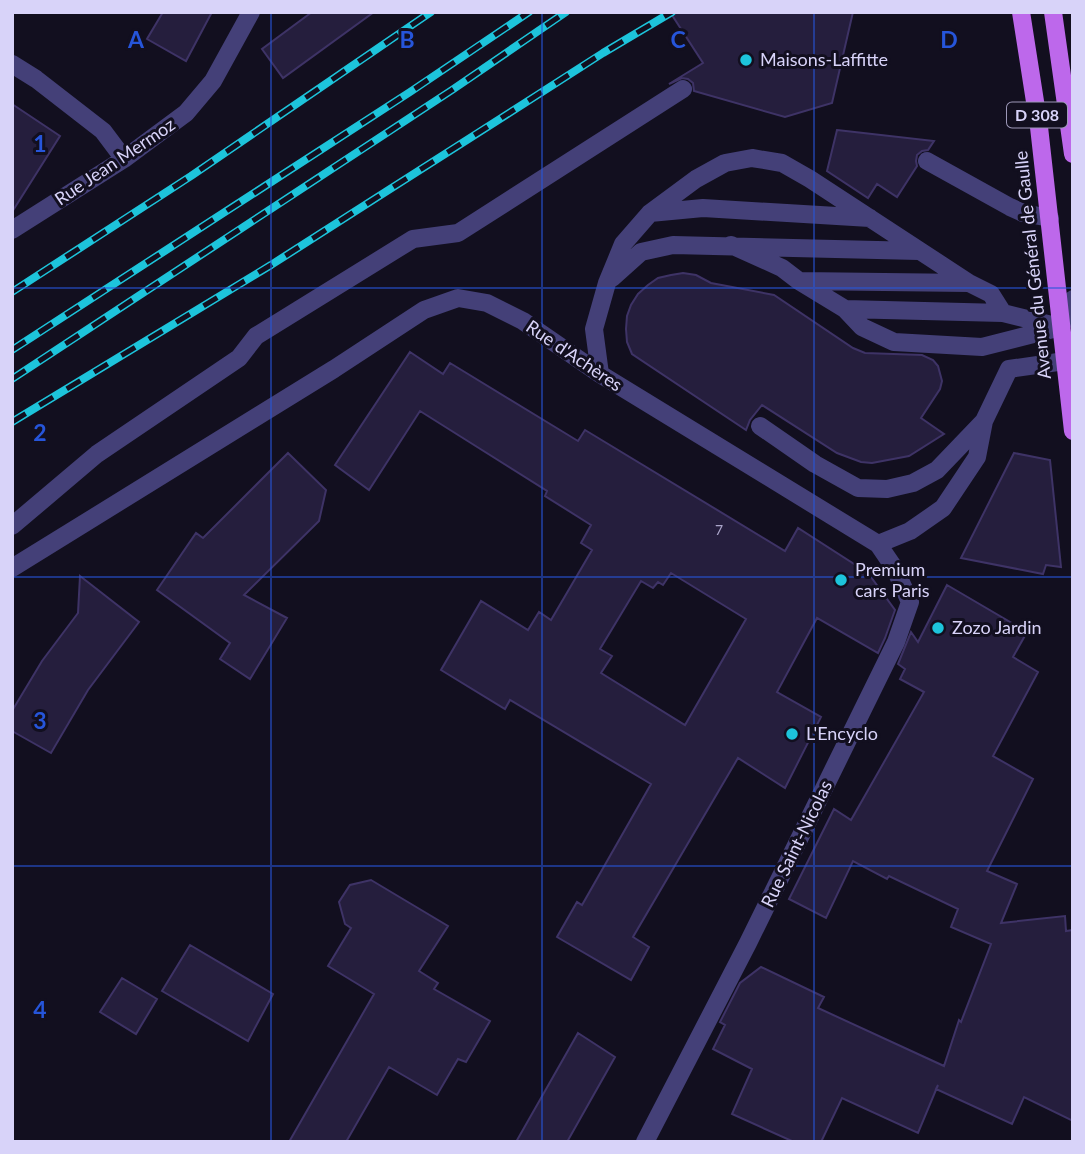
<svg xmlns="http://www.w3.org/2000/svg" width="1085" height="1154" viewBox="0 0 1085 1154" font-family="Lato,sans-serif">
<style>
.building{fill:#251e3d;stroke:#3e3366;stroke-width:2;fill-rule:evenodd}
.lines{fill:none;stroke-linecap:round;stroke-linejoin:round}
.minor{stroke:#444078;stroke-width:18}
.major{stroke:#bd68eb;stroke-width:18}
.rail-casing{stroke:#1dc4db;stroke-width:8}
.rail{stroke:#120f1f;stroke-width:5;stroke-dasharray:16;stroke-linecap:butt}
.grid{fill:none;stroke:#2655da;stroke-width:2;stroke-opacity:0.55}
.poi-dot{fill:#1dc4db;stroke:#120f1f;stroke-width:2.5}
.labels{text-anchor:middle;stroke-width:6;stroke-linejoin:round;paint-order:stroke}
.number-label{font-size:14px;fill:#aba6ca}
.shield{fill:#120f1f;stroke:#9d98b8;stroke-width:2}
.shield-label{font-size:16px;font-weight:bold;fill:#d8d3f9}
.poi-label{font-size:18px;fill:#d8d3f9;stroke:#120f1f;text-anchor:start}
.street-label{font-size:18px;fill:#d8d3f9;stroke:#120f1f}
.grid-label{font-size:23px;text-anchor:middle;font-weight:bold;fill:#2655da;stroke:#120f1f;stroke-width:6;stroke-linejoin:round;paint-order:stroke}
</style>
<rect width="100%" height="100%" fill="#120f1f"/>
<path class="building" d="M 163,12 L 212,12 L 186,61 L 147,39 Z
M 312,12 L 374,12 L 283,78 L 262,49 Z
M 670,12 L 853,12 L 832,103 L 785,117 L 694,91 L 693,83 L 688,79 L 682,78 L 669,84 L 703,63 Z
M 12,104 L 60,136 L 12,212 Z
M 837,130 L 934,141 L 928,150 L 922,151 L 917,155 L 916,161 L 917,166 L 897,197 L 877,184 L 868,198 L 827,171 Z
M 683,273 L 696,275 L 711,283 L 774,295 L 853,348 L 865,353 L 922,355 L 933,360 L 938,366 L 942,381 L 940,389 L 921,418 L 944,434 L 909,456 L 872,463 L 861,462 L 837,453 L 762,405 L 750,420 L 746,430 L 632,354 L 627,342 L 626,329 L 627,316 L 631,305 L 638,294 L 648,285 L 658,278 L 671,275 Z
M 410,352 L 443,374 L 450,363 L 578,441 L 585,430 L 785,551 L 798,528 L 868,573 L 895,610 L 885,638 L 878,653 L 817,618 L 777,692 L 821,717 L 785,788 L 738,758 L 633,937 L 649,947 L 631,980 L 557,937 L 577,902 L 582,905 L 651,784 L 510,700 L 505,709 L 441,670 L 481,601 L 528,630 L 539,612 L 551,620 L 592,550 L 581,543 L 591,525 L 545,496 L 547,491 L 420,411 L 369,490 L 335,465 ZM 671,573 L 746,619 L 685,725 L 601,673 L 612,656 L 600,649 L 641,581 L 653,588 L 658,582 L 663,585 Z
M 288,453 L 326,490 L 319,521 L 244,595 L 287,618 L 250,679 L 220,659 L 230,643 L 157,590 L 196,533 L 203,538 Z
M 1014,453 L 1050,460 L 1061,567 L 1046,565 L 1043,574 L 961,558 Z
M 80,576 L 139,622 L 88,690 L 51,753 L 12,731 L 12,711 L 42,661 L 78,613 Z
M 947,585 L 1027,632 L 1013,657 L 1038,672 L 993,756 L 1033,779 L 987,871 L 1017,884 L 1001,923 L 1065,916 L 1066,931 L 1073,930 L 1073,1121 L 1024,1097 L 1012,1124 L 936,1089 L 938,1085 L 918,1133 L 842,1098 L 821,1142 L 794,1142 L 732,1114 L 752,1069 L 713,1049 L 725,1025 L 720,1022 L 740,983 L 761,967 L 824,997 L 818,1008 L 944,1066 L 959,1020 L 961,1022 L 991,944 L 951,927 L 958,909 L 889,876 L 887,879 L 853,861 L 826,918 L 789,899 L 834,809 L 851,820 L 924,692 L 900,679 L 905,669 L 898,664 L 911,632 L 918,642 Z
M 371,880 L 448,926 L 419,971 L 438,983 L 434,989 L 490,1021 L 466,1062 L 458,1059 L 437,1095 L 389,1067 L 346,1142 L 289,1142 L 374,994 L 328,966 L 351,928 L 345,924 L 339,902 L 350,885 Z
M 190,945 L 273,994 L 248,1041 L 162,991 Z
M 122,978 L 157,999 L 136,1034 L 100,1012 Z
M 578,1033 L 615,1057 L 567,1142 L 516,1142 Z"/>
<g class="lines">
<path class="minor" d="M 12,64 L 36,79 L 103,131 L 124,159
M 927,161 L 1010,207 L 1023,213 L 1050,218
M 650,213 L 703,208 L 870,218
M 12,230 L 124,159 L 186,113 L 213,81 L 251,12
M 731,245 L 782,268 L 799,281 L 845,309 L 862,327 L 894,342 L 982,347 L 1061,327
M 612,278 L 641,252 L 673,245 L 919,251
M 799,281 L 969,283
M 845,309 L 1003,313 L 1056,326
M 1061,327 L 1073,299
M 600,374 L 594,329 L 607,283 L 623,244 L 650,213 L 696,179 L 725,163 L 752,158 L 782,163 L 810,179 L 969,283 L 991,294 L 1003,313
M 760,426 L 815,464 L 858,488 L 887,489 L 913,483 L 937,470 L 984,421
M 12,526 L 97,454 L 239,358 L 256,336 L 413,239 L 458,233 L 683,89
M 878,544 L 910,531 L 943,508 L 977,457 L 984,421 L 1009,369 L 1065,361 L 1073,365
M 12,568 L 334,369 L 424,310 L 458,298 L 487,303 L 523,321 L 600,374 L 878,544 L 895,569 L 910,602 L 896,642 L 748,943 L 645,1142"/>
<path class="major" d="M 1021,12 L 1039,127 L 1073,431
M 1053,12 L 1073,154"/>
<g class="rail-casing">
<path id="rail" d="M 12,292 L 191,176 L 431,12
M 12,350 L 410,92 L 529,12
M 12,379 L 452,90 L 566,12
M 12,422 L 271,265 L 603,53 L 672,12"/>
</g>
<use href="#rail" class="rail"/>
</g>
<path class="grid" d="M 271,12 L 271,1142M 542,12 L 542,1142M 814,12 L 814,1142M 12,288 L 1073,288M 12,577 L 1073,577M 12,866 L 1073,866"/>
<g class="poi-dot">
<circle cx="746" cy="60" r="7"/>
<circle cx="841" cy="580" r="7"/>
<circle cx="938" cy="628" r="7"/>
<circle cx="792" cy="734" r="7"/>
</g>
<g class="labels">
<g class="number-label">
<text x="719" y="535">7</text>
</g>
<rect class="shield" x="1007" y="102.5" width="60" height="25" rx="5"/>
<g class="shield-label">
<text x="1037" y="121">D 308</text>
</g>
<g class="poi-label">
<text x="760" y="66">Maisons-Laffitte</text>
<text x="855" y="576">Premium<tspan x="855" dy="21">cars Paris</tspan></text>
<text x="952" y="634">Zozo Jardin</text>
<text x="806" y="740">L'Encyclo</text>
</g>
<g class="street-label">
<text transform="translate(115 162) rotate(-34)" y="6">Rue Jean Mermoz</text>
<text transform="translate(1033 265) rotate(-96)" y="6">Avenue du Général de Gaulle</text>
<text transform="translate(574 356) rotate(34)" y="6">Rue d'Achères</text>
<text transform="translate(797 844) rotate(-64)" y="6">Rue Saint-Nicolas</text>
</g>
</g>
<g class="grid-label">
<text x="136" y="48">A</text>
<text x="407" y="48">B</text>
<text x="678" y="48">C</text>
<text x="949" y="48">D</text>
<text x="40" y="152">1</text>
<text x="40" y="441">2</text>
<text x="40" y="729">3</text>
<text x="40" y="1018">4</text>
</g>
<rect width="1085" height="1154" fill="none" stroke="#d8d3f9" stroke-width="28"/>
</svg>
